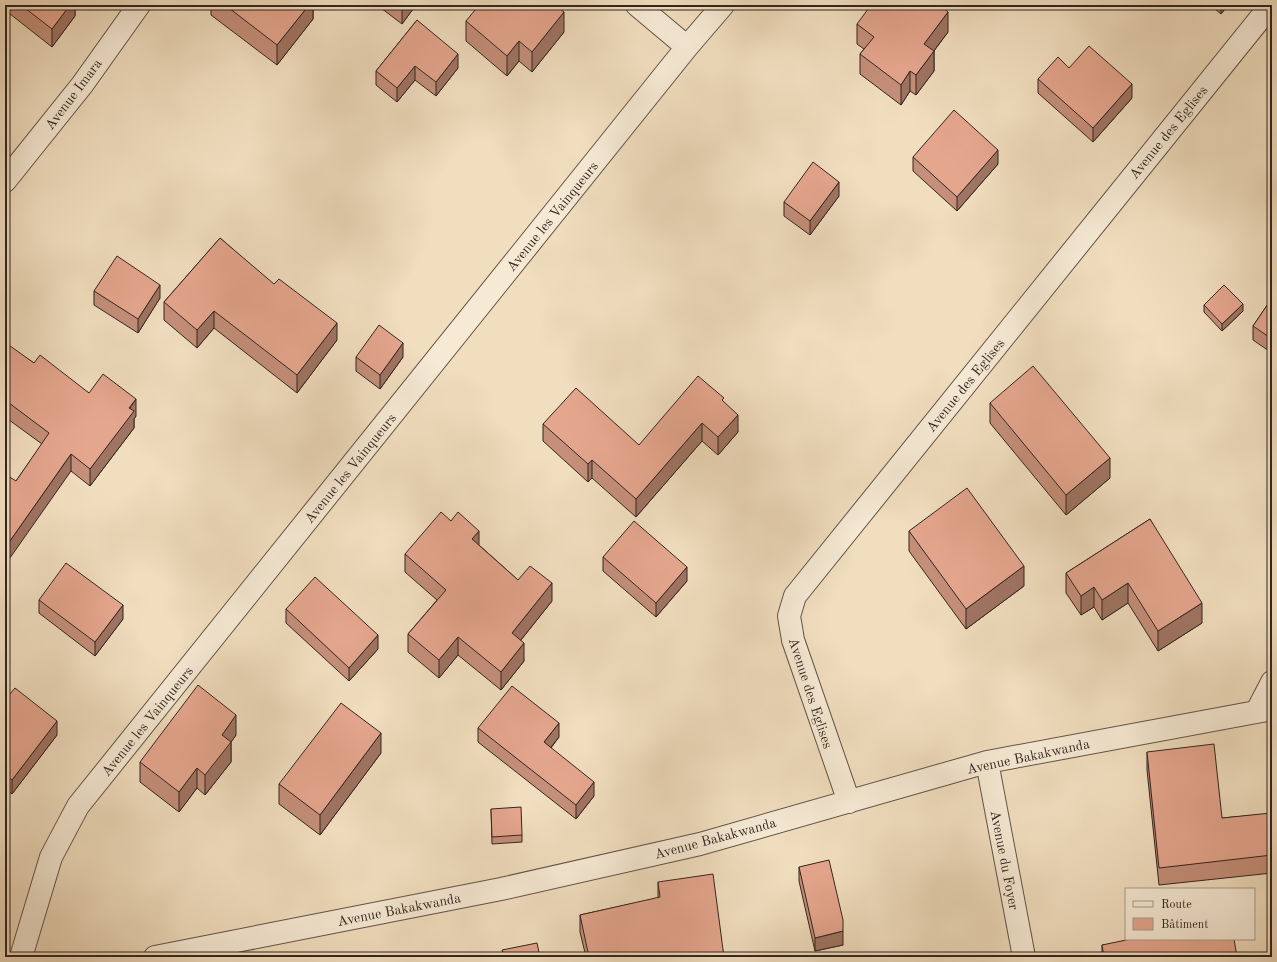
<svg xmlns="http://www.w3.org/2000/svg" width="1277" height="962" viewBox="0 0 1277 962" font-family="'Old Standard TT',serif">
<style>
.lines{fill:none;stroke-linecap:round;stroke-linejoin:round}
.street-casing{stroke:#625348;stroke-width:24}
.street{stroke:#f6ead5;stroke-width:22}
.wall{fill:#c58f7a;stroke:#332520}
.shaded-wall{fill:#a07463;stroke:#332520}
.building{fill:#e5a68e;stroke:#332520}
.labels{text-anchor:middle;stroke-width:3;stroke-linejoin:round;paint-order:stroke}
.street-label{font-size:14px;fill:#332520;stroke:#f6ead5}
</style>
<rect width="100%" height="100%" fill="#f1debf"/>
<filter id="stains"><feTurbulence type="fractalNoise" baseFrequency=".005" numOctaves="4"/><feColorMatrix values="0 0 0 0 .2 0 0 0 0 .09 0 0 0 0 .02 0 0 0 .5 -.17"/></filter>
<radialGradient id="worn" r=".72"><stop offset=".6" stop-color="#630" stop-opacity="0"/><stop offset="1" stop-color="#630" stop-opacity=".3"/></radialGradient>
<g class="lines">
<g class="street-casing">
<path id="street" d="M 637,5 L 687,47
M 5,181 L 82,85 L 139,5
M 1257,711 L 1272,682
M 987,762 L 1024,957
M 849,802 L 793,640 L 789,616 L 795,596 L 1271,5
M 21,957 L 51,857 L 78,806 L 687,47 L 723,5
M 155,957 L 501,889 L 700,844 L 987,762 L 1272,709"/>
</g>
<use href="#street" class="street"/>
</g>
<path class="wall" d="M 5,5 L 75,5 L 75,16 L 52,47 L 5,10 Z
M 211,5 L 313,5 L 313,19 L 277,65 L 211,15 Z
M 377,5 L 416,5 L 402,24 Z
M 1210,5 L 1228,5 L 1221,14 Z
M 417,20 L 458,68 L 436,96 L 415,80 L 397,102 L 376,85 L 376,71 Z
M 466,21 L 564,32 L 532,72 L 519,61 L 507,76 L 466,41 Z
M 857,24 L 948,32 L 934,51 L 934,71 L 916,95 L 910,91 L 901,105 L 860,74 L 860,54 L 864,49 L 857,44 Z
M 1069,68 L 1132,98 L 1093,142 L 1038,93 L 1038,79 Z
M 913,157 L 998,164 L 957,211 L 913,171 Z
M 839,196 L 810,235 L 784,216 L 784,202 Z
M 1272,221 L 1272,239 L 1270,237 L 1270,223 Z
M 220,238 L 337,340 L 297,393 L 214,328 L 197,348 L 164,320 L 164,302 Z
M 94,291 L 160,298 L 138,333 L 94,305 Z
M 1272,298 L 1272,353 L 1253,340 L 1253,326 Z
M 1204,305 L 1243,311 L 1222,331 L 1204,312 Z
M 5,344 L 34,363 L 89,393 L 136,416 L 134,419 L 134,428 L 90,486 L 71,471 L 16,481 L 42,444 L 5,417 Z
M 356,357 L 403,357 L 380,389 L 356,371 Z
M 724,402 L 738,432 L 718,455 L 702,441 L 636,517 L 592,478 L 588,482 L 543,441 L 543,424 L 639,445 Z
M 990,403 L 1110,478 L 1066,515 L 990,423 Z
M 1150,519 L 1202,623 L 1158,651 L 1128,603 L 1102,620 L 1094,607 L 1081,615 L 1066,593 L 1066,573 Z
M 909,531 L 1024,586 L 966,629 L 909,551 Z
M 479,545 L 518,580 L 552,601 L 521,640 L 524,661 L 501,690 L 458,655 L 439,678 L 408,652 L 408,634 L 437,600 L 405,572 L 405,554 Z
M 603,557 L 687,581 L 656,617 L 603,571 Z
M 39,600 L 123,619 L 95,656 L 39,613 Z
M 286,609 L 378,649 L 349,681 L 286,623 Z
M 5,700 L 57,735 L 12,794 L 5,788 Z
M 478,728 L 559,737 L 551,748 L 594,796 L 576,819 L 478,742 Z
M 236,735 L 231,742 L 231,762 L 205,795 L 197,788 L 179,812 L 140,782 L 140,762 Z
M 1147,752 L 1222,818 L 1269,814 L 1269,798 L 1272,798 L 1272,873 L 1159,885 L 1147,770 Z
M 381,753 L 320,835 L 279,804 L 279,784 Z
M 491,809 L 522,835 L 522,842 L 492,844 Z
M 799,867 L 843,945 L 815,951 L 799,881 Z
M 658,882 L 724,957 L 586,957 L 580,932 L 580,915 L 658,898 Z
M 1102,945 L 1237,957 L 1102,957 Z"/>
<path class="shaded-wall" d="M 70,5 L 75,5 L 75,16 L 52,47 L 52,29 Z
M 309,5 L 313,5 L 313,19 L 277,65 L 277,45 Z
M 402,5 L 416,5 L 402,24 Z
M 1221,5 L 1228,5 L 1221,14 Z
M 564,12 L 564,32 L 532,72 L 532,52 Z
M 948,12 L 948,32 L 924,64 L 924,44 Z
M 519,41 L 519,61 L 507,76 L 507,56 Z
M 934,51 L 934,71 L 916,95 L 916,75 Z
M 458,54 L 458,68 L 436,96 L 436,82 Z
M 415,66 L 415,80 L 397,102 L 397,88 Z
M 910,71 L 910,91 L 901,105 L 901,85 Z
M 1132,84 L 1132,98 L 1093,142 L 1093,128 Z
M 998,150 L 998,164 L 957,211 L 957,197 Z
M 839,182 L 839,196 L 810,235 L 810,221 Z
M 160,285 L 160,298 L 138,333 L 138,319 Z
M 1243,304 L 1243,311 L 1222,331 L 1222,324 Z
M 214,311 L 214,328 L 197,348 L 197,330 Z
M 337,323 L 337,340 L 297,393 L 297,375 Z
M 403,343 L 403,357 L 380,389 L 380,375 Z
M 136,399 L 136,416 L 134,419 L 134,428 L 90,486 L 90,469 Z
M 738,415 L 738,432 L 718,455 L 718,437 Z
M 702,423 L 702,441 L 636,517 L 636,499 Z
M 71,454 L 71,471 L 5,565 L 5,548 Z
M 1110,458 L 1110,478 L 1066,515 L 1066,495 Z
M 592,460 L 592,478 L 588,482 L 588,464 Z
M 479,531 L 479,548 L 472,539 Z
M 1024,566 L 1024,586 L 966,629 L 966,609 Z
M 687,567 L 687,581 L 656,617 L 656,603 Z
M 552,583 L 552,601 L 512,651 L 512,633 Z
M 1128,583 L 1128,603 L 1102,620 L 1102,600 Z
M 1094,587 L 1094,607 L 1081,615 L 1081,596 Z
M 1202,603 L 1202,623 L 1158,651 L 1158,631 Z
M 123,605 L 123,619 L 95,656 L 95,642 Z
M 378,635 L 378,649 L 349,681 L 349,668 Z
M 458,637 L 458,655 L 439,678 L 439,660 Z
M 524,643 L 524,661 L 501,690 L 501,672 Z
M 236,715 L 236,735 L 231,742 L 231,762 L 205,795 L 205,775 L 222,735 Z
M 57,721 L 57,735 L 12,794 L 12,780 Z
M 559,723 L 559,737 L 544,756 L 544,742 Z
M 381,733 L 381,753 L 320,835 L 320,815 Z
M 197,768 L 197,788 L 179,812 L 179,792 Z
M 594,782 L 594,796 L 576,819 L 576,805 Z
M 843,931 L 843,945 L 815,951 L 815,938 Z"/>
<path class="building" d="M 21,5 L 70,5 L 52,29 Z
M 225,5 L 309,5 L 277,45 Z
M 479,5 L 555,5 L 564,12 L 532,52 L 519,41 L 507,56 L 466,21 Z
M 871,5 L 940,5 L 948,12 L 924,44 L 934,51 L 916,75 L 910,71 L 901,85 L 860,54 L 874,37 L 857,24 Z
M 417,20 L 458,54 L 436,82 L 415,66 L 397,88 L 376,71 Z
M 1089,46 L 1132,84 L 1093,128 L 1038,79 L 1058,57 L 1069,68 Z
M 954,110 L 998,150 L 957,197 L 913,157 Z
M 813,162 L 839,182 L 810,221 L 784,202 Z
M 220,238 L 274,284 L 279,279 L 337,323 L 297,375 L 214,311 L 197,330 L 164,302 Z
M 117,256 L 160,285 L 138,319 L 94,291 Z
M 1224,285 L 1243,304 L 1222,324 L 1204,305 Z
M 1272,298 L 1272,339 L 1253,326 Z
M 379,325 L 403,343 L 380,375 L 356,357 Z
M 6,343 L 34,363 L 40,355 L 89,393 L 103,374 L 136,399 L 129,408 L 134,411 L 90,469 L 71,454 L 5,548 L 5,474 L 16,481 L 49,433 L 5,400 L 5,344 Z
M 1033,366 L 1110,458 L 1066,495 L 990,403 Z
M 698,376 L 724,398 L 722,400 L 738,415 L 718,437 L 702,423 L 636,499 L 592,460 L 588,464 L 543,424 L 576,388 L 639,445 Z
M 967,488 L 1024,566 L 966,609 L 909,531 Z
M 441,512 L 451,521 L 458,512 L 479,531 L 472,539 L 518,580 L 530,566 L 552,583 L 512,633 L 524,643 L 501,672 L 458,637 L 439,660 L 408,634 L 446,590 L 405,554 Z
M 1150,519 L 1202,603 L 1158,631 L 1128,583 L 1102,600 L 1094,587 L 1081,596 L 1066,573 Z
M 634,521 L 687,567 L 656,603 L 603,557 Z
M 66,563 L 123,605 L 95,642 L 39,600 Z
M 315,577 L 378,635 L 349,668 L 286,609 Z
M 198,685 L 236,715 L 222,735 L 231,742 L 205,775 L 197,768 L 179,792 L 140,762 Z
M 512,686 L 559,723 L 544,742 L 594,782 L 576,805 L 478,728 Z
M 15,688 L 57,721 L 12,780 L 5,774 L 5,700 Z
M 341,703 L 381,733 L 320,815 L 279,784 Z
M 1214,744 L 1222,818 L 1271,813 L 1269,798 L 1272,798 L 1272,855 L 1159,868 L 1147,752 Z
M 521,807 L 522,835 L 492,837 L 491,809 Z
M 829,860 L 843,920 L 843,931 L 815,938 L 799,867 Z
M 713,874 L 724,957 L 589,957 L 580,915 L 660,897 L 658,882 Z
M 1131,939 L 1234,939 L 1237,957 L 1104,957 L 1102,945 Z
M 537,943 L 540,957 L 504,957 L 502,950 Z"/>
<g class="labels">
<g class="street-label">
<text transform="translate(73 94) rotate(-53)" y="5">Avenue Imara</text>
<text transform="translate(1168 132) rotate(-51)" y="5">Avenue des Eglises</text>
<text transform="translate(552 216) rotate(-51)" y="5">Avenue les Vainqueurs</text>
<text transform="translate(965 385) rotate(-51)" y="5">Avenue des Eglises</text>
<text transform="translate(350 468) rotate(-51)" y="5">Avenue les Vainqueurs</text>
<text transform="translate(811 693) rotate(72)" y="5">Avenue des Eglises</text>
<text transform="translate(147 721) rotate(-51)" y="5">Avenue les Vainqueurs</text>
<text transform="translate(1028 756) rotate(-12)" y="5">Avenue Bakakwanda</text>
<text transform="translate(715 838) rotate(-15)" y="5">Avenue Bakakwanda</text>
<text transform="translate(1005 860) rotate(79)" y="5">Avenue du Foyer</text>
<text transform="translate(399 909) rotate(-11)" y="5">Avenue Bakakwanda</text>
</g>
</g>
<rect width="1277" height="962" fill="none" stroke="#f1debf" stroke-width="20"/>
<rect x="6" y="6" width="1265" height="950" fill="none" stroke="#332520" stroke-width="2"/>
<rect x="10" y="10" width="1257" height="942" fill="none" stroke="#332520"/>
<rect x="1125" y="888" width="130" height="52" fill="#f6ead5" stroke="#a89b8d"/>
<rect x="1133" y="901" width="20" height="6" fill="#f6ead5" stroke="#a89b8d"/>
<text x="1161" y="908" font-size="12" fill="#332520">Route</text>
<rect x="1133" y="918" width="20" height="12" fill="#e5a68e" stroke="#a89b8d"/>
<text x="1161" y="928" font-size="12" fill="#332520">Bâtiment</text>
<rect width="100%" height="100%" filter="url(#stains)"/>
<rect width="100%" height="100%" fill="url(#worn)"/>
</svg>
